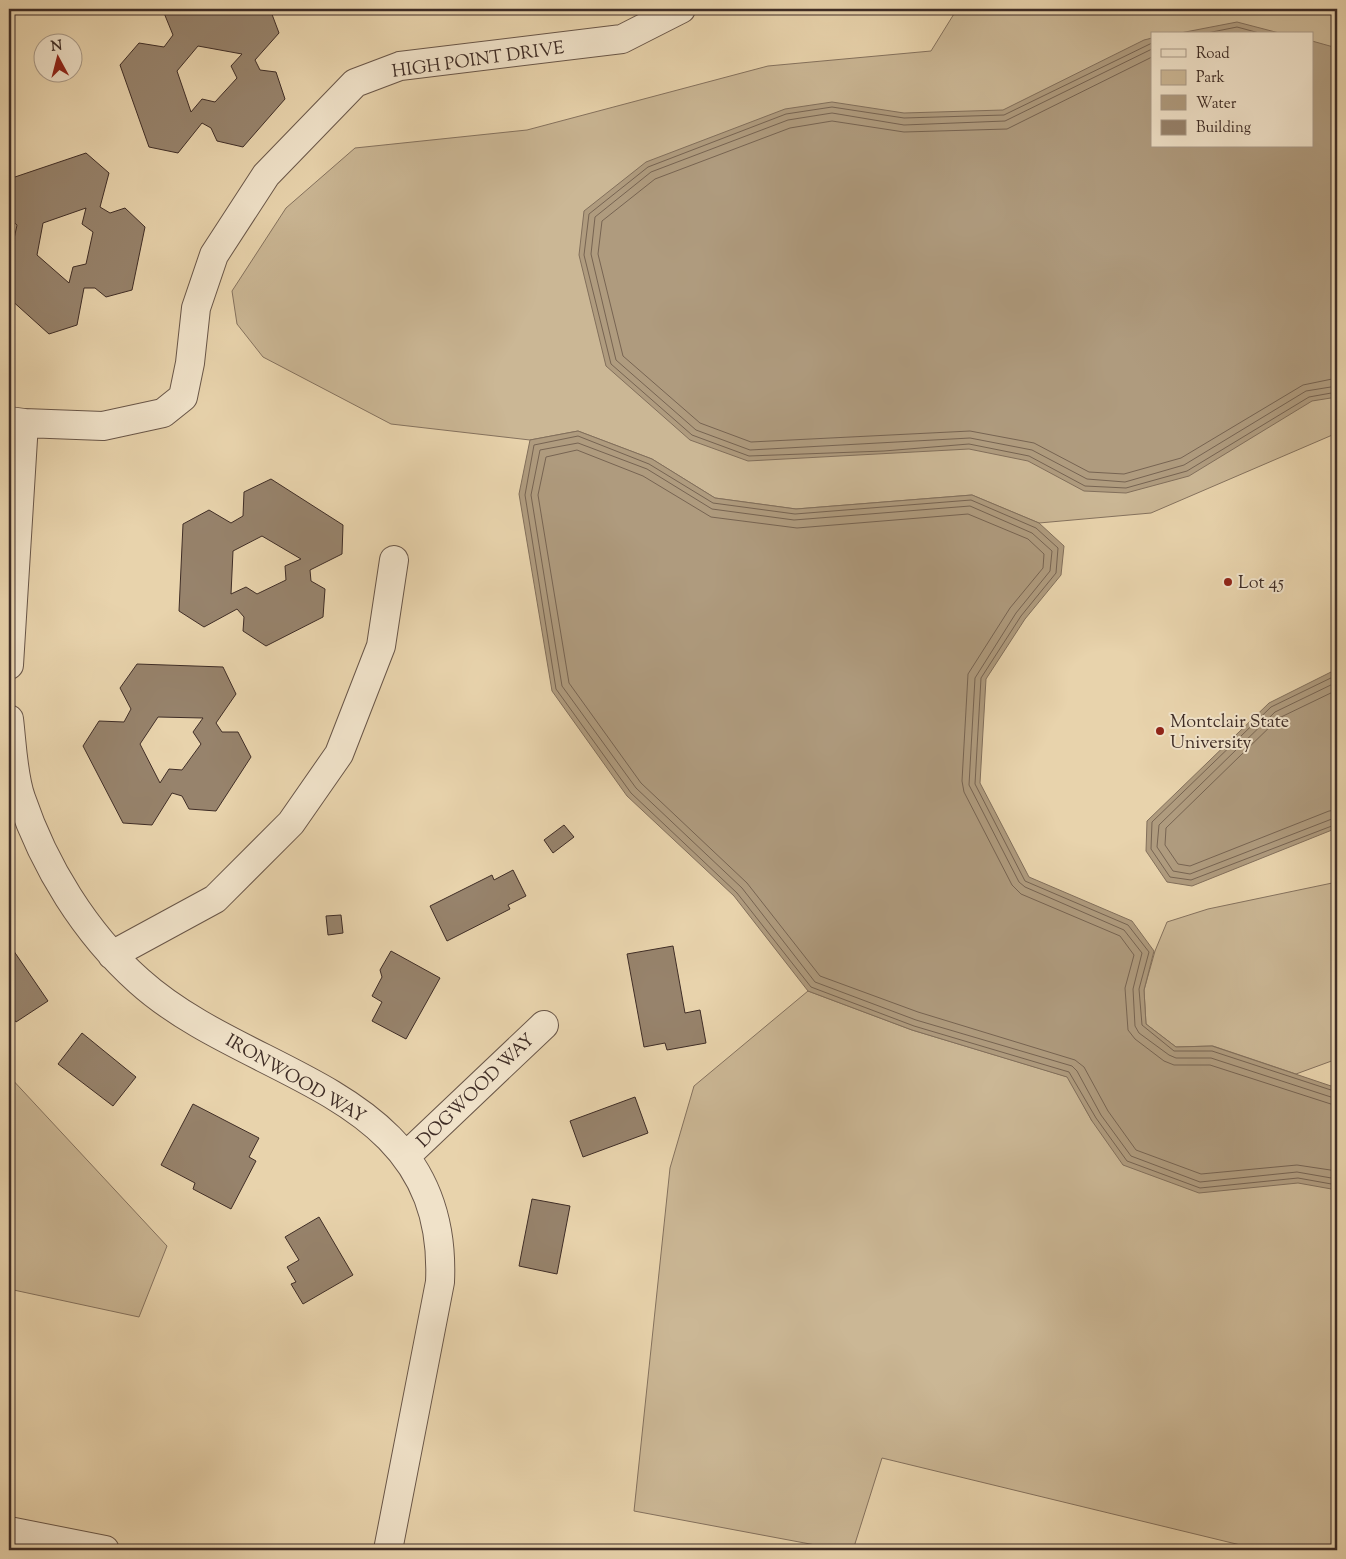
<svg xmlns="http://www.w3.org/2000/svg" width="1346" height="1559" viewBox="0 0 1346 1559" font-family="'Sorts Mill Goudy',serif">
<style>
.green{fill:#cbb795;stroke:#85725e;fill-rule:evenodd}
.water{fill:#af9b7e;stroke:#826f5b}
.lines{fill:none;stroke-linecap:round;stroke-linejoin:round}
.shore{stroke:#776452;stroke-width:1}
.building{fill:#97836c;stroke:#3f2d26;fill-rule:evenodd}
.minor-casing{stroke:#695648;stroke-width:30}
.minor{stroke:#f0e2c9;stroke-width:28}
.poi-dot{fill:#8f2418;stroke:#f0e2c9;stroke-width:2}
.labels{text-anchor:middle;stroke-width:4;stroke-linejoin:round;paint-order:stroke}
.street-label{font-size:18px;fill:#3f2d26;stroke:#f0e2c9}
.poi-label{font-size:18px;fill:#3f2d26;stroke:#f0e2c9;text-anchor:start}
</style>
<rect width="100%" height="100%" fill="#e8d3ac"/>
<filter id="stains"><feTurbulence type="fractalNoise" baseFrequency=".004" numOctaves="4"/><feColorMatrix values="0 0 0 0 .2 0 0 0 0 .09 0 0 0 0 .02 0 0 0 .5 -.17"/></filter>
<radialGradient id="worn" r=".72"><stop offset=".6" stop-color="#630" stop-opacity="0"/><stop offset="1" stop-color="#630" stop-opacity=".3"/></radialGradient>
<path class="green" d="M 957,9 L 1337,9 L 1337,433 L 1151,513 L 1039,523 L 972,495 L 796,509 L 715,498 L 652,459 L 578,431 L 530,440 L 391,424 L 263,357 L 237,324 L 232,291 L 286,208 L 355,148 L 527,130 L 768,66 L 931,51 ZM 1152,34 L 1312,34 L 1312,146 L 1152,146 Z
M 1337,882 L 1337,1059 L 1296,1074 L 1213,1046 L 1176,1047 L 1146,1024 L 1144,990 L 1155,951 L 1167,922 L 1208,909 Z
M 808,991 L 912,1030 L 1068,1077 L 1092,1121 L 1337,1087 L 1337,1550 L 1261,1550 L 882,1458 L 853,1550 L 842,1550 L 634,1511 L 670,1168 L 694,1086 Z
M 9,1076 L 167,1246 L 139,1317 L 9,1289 Z"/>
<path class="water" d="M 1237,22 L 1283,34 L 1175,34 Z
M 1152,38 L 1152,146 L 1312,146 L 1312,41 L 1337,48 L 1337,397 L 1312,401 L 1189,476 L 1126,493 L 1084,491 L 1028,461 L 969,449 L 748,461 L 690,440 L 606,366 L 579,255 L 584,211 L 646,162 L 785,109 L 832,102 L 904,113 L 1003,110 L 1144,40 Z
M 578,431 L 652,459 L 715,498 L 796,509 L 972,495 L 1039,523 L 1064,546 L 1061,575 L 1025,619 L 986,679 L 980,783 L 1029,877 L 1132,921 L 1154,951 L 1144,990 L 1146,1024 L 1176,1047 L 1212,1046 L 1337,1088 L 1337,1190 L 1298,1183 L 1199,1193 L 1123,1165 L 1092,1121 L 1067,1077 L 912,1030 L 808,991 L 734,896 L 627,796 L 552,691 L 519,494 L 530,440 Z
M 1337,669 L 1337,828 L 1192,886 L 1167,882 L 1146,851 L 1147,821 L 1269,703 Z"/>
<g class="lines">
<path class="shore" d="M 1202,34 L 1237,27 L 1263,34
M 1152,43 L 1004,115 L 904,118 L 832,107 L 786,114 L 648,167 L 589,214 L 584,255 L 611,364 L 692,435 L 749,456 L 884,451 L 969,444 L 1029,456 L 1085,486 L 1126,488 L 1187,471 L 1309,397 L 1337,392
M 1152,49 L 1005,121 L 904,125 L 832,113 L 788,120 L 651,172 L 595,217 L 591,254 L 616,360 L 696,430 L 750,450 L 970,438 L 1032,450 L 1087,479 L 1125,482 L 1184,465 L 1306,391 L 1337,386
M 1152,57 L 1007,129 L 904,132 L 832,121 L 790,128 L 655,179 L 602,221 L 598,254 L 623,356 L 700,423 L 751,442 L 970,431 L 1034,443 L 1089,472 L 1124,474 L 1181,458 L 1303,385 L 1337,378
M 1337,675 L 1271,707 L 1152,822 L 1151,849 L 1170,877 L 1191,880 L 1337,824
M 1337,682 L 1275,712 L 1159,825 L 1157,847 L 1173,871 L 1190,874 L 1337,817
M 1337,690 L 1279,718 L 1166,828 L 1165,845 L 1178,864 L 1190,866 L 1329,811 L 1337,810
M 1337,1092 L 1212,1051 L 1174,1051 L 1142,1025 L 1139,989 L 1149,952 L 1128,925 L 1025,881 L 975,784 L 981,678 L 1021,616 L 1056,573 L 1058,548 L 1036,528 L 971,500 L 795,514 L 713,503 L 649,464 L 578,436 L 534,445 L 525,495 L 556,689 L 631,793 L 737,893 L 811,987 L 914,1026 L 1069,1072 L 1096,1118 L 1127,1161 L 1200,1188 L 1298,1178 L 1337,1185
M 1337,1099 L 1211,1058 L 1176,1058 L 1169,1055 L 1139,1033 L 1135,1026 L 1133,989 L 1142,953 L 1124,930 L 1025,887 L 1019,882 L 969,785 L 975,678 L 1016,613 L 1050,571 L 1052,551 L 1032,533 L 970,506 L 794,520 L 712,509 L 647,469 L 578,443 L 540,450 L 531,495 L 562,686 L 636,788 L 742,888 L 815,982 L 916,1020 L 1072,1066 L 1077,1071 L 1101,1115 L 1131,1156 L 1200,1182 L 1297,1172 L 1337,1179
M 1337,1106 L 1210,1065 L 1174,1065 L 1164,1061 L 1135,1039 L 1128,1030 L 1125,988 L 1134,955 L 1120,936 L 1021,894 L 1012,885 L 964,792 L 962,781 L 968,674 L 1010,608 L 1043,568 L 1044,554 L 1028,539 L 968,514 L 797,528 L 711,517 L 643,476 L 577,450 L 546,457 L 538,495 L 569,683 L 641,783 L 747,883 L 820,976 L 918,1012 L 1075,1060 L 1084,1067 L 1108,1111 L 1136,1150 L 1201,1174 L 1297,1165 L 1337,1171"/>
</g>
<path class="building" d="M 168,9 L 270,9 L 279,33 L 255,60 L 260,70 L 276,72 L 285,99 L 243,147 L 217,141 L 211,128 L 202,123 L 178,153 L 149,147 L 120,65 L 139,43 L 164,47 L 173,35 L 164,13 ZM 198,46 L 242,54 L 231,66 L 237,78 L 215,102 L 202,99 L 191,112 L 177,71 Z
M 86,153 L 109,173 L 100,207 L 110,213 L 125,208 L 145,227 L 132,290 L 106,297 L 95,288 L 84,288 L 77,325 L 49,334 L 9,298 L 9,241 L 14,239 L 17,225 L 9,218 L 9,179 ZM 86,208 L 82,224 L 93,232 L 86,264 L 73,267 L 69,283 L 37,255 L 43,223 Z
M 271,479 L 343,525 L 342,554 L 310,570 L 311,581 L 325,589 L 323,617 L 266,646 L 243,631 L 244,617 L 237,609 L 204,627 L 179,611 L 183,524 L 209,510 L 231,523 L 243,516 L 244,492 ZM 262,536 L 301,559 L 285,566 L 286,580 L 257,594 L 246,587 L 231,594 L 233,551 Z
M 137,664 L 223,667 L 236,694 L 216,723 L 222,732 L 238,732 L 251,757 L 216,811 L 189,809 L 182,796 L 172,793 L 152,825 L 123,823 L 83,746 L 99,721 L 124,722 L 131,709 L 120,688 ZM 158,717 L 203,718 L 193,732 L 201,744 L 182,770 L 169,769 L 160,783 L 140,744 Z
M 564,825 L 574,837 L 553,853 L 544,840 Z
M 513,870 L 526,896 L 508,905 L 510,909 L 447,941 L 430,906 L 492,875 L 494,880 Z
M 341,915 L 343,933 L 328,935 L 326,916 Z
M 9,944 L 48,1001 L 16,1022 L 9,1012 Z
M 673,946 L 685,1013 L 700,1010 L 706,1043 L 667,1050 L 665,1043 L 644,1047 L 627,954 Z
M 391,951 L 440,978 L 406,1039 L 372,1021 L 382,1002 L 372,996 L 382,977 L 380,970 Z
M 82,1033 L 136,1077 L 113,1106 L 58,1064 Z
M 635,1097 L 648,1133 L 583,1157 L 570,1121 Z
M 193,1104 L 259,1138 L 249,1157 L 256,1161 L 231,1209 L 193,1189 L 195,1183 L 161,1165 Z
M 532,1199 L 570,1206 L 557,1274 L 519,1266 Z
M 319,1217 L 353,1275 L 303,1304 L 291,1284 L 296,1282 L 287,1267 L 299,1260 L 285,1237 Z"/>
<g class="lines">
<g class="minor-casing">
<path id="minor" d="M 9,421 L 24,423 L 9,665
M 24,423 L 103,426 L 163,413 L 183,397 L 190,363 L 196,308 L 214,255 L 266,175 L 355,83 L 400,66 L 622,39 L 681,9
M 9,719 C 12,743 13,776 21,798 C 44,866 85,933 139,981 C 251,1082 449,1087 440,1282 L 388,1550
M 112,955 L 215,899 L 291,823 L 339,754 L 381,646 L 394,560
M 406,1156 L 544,1025
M 9,1531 L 105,1550"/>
</g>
<use href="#minor" class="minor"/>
</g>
<g class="poi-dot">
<circle cx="1228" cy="582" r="5"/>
<circle cx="1160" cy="731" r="5"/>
</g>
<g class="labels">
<g class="street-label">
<text transform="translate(478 59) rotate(-8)" y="6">HIGH POINT DRIVE</text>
<text transform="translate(296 1078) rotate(30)" y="6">IRONWOOD WAY</text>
<text transform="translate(475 1090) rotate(-44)" y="6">DOGWOOD WAY</text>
</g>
<g class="poi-label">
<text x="1238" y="588">Lot 45</text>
<text x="1170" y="727">Montclair State<tspan x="1170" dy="21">University</tspan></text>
</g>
</g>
<rect width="1346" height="1559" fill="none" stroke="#e8d3ac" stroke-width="30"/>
<rect x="10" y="10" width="1326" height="1539" fill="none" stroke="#3f2d26" stroke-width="2.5"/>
<rect x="15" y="15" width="1316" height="1529" fill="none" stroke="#3f2d26"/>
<rect x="1151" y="32" width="162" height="115" fill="#f0e2c9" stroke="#a99a88"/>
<rect x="1161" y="49" width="25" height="8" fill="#f0e2c9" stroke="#a99a88"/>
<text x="1196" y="58" font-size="15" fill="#3f2d26">Road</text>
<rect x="1161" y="70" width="25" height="15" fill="#cbb795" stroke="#a99a88"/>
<text x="1196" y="82" font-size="15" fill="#3f2d26">Park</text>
<rect x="1161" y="95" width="25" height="15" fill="#af9b7e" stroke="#a99a88"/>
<text x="1196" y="108" font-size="15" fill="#3f2d26">Water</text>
<rect x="1161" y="120" width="25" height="15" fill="#97836c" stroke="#a99a88"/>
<text x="1196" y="132" font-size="15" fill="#3f2d26">Building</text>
<g transform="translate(58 58) rotate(353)"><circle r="24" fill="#f0e2c9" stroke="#a99a88"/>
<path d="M0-4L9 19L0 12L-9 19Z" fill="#8f2418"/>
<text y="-8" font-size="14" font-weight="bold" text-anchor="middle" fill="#3f2d26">N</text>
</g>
<rect width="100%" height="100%" filter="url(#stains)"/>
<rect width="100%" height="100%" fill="url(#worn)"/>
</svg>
